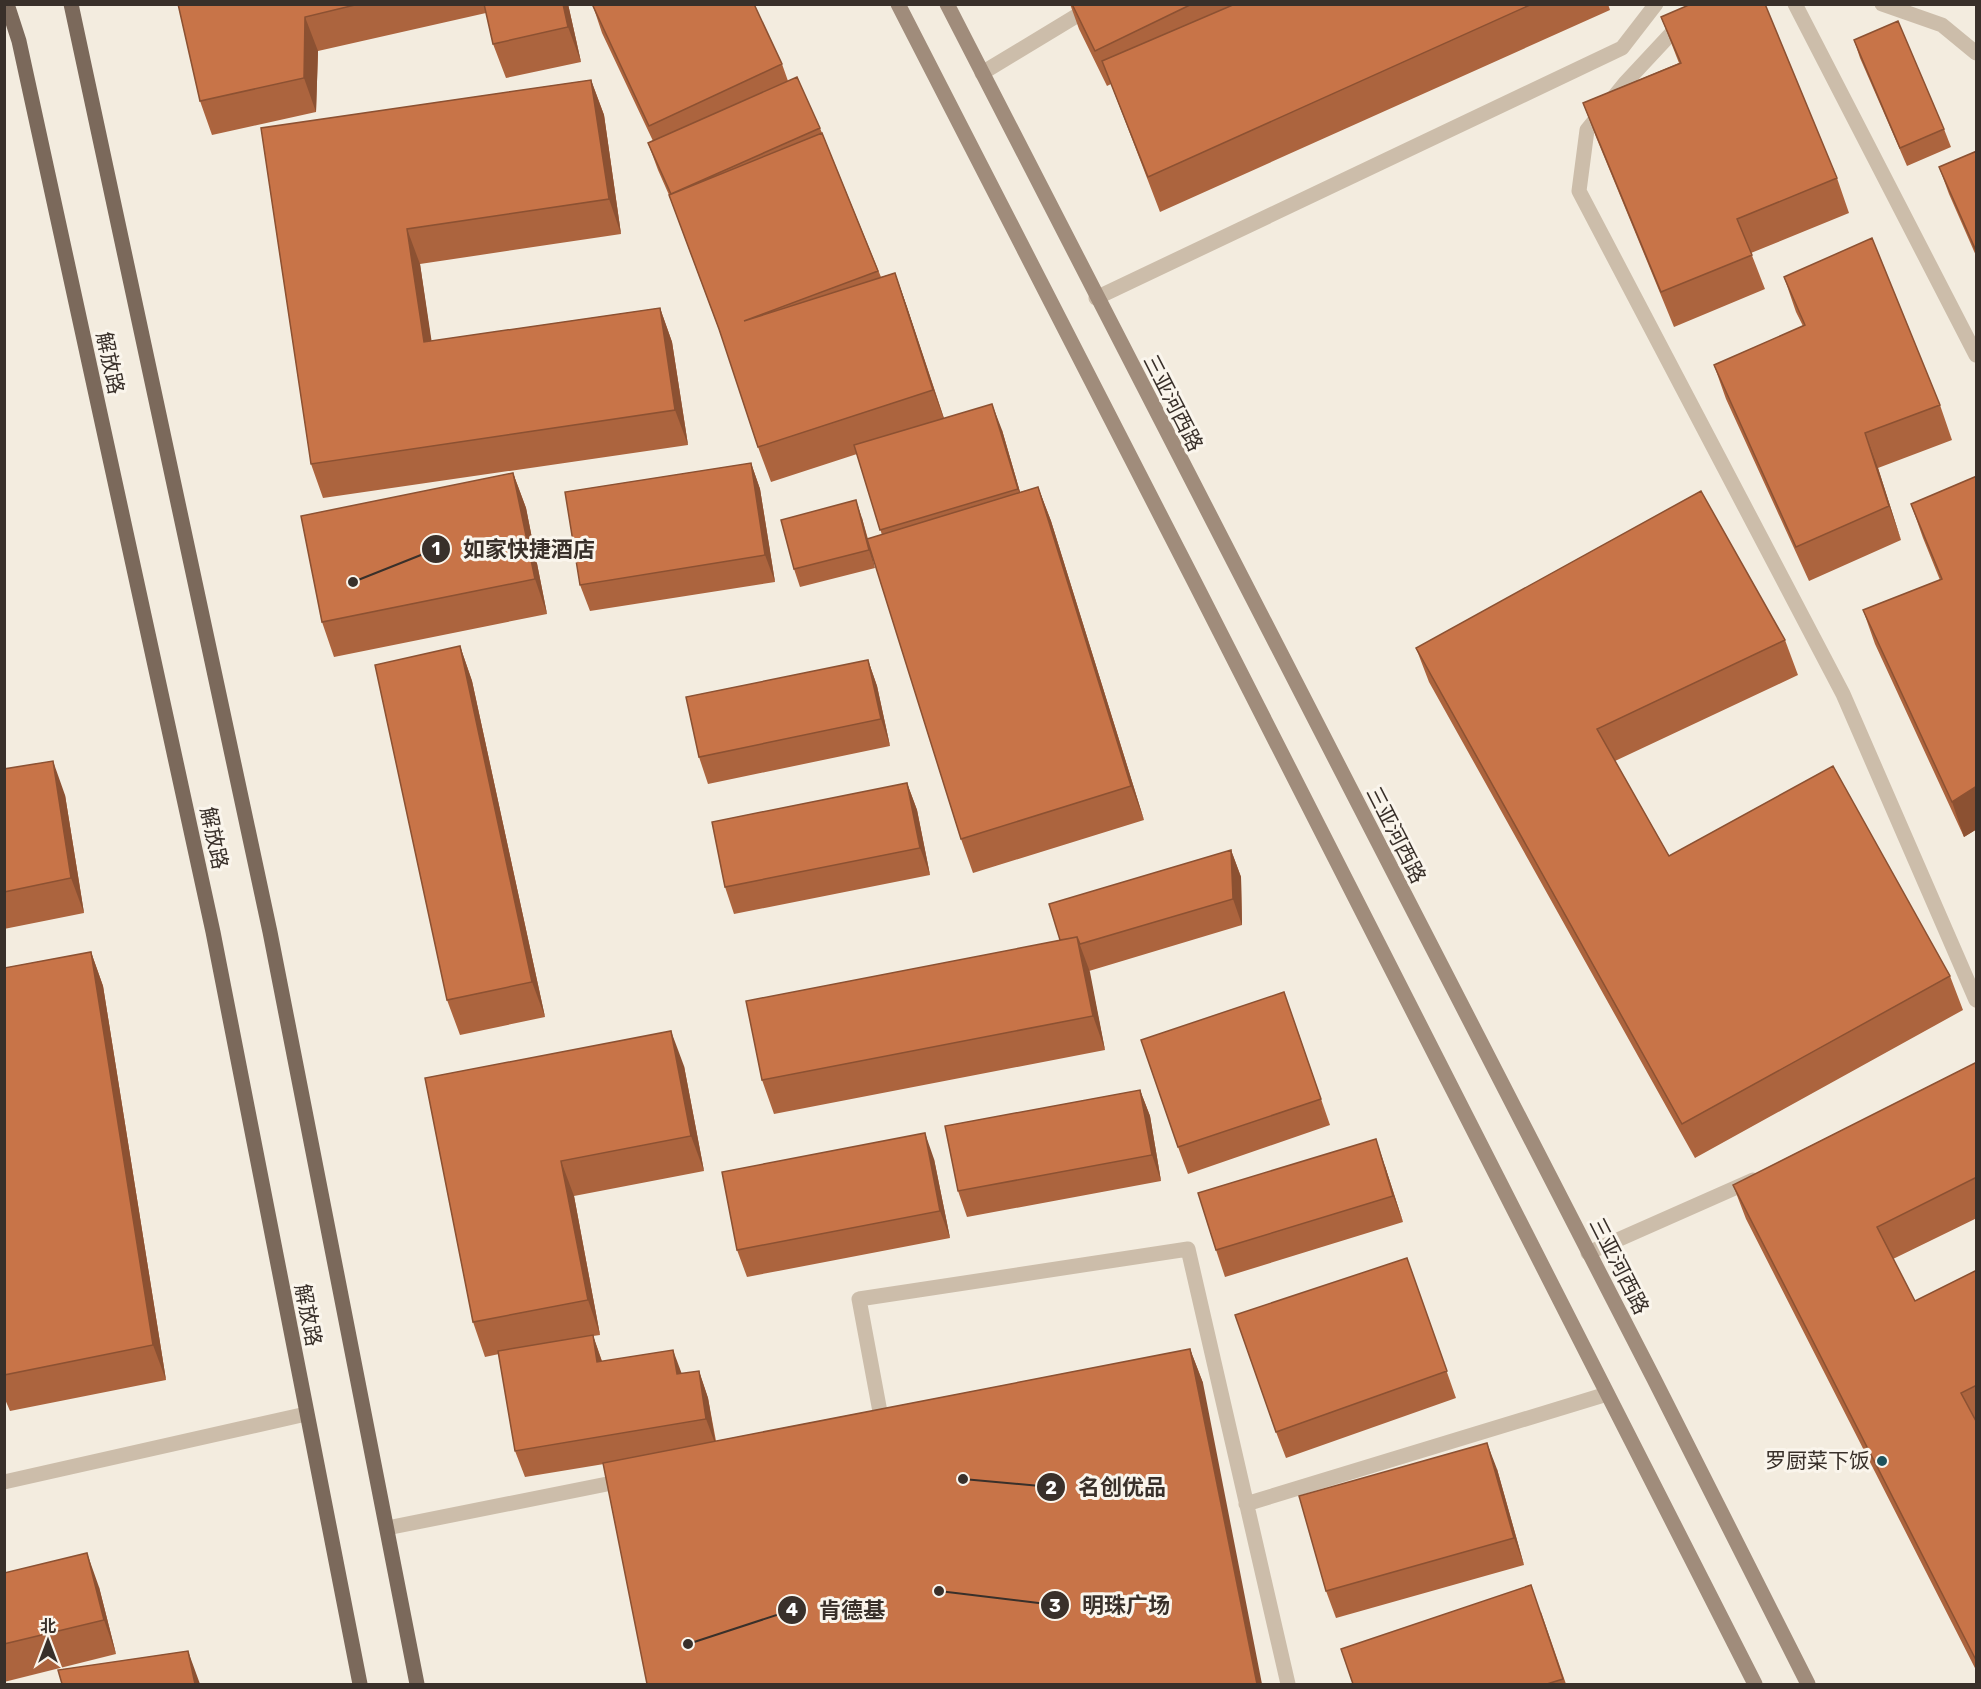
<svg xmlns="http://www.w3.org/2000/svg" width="1981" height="1689" viewBox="0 0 1981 1689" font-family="Rubik,'Noto Sans SC',sans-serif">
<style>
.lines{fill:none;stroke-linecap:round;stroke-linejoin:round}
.minor{stroke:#ccbdaa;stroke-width:15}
.secondary{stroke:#a08c7b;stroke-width:15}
.primary{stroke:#7b695b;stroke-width:15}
.wall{fill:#ac643e}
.shaded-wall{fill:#8c5132}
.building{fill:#c87448;stroke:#8c5132;stroke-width:1.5}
.poi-dot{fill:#1e525c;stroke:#faf5ec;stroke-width:2}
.labels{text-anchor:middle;stroke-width:6;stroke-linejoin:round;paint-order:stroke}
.street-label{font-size:21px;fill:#39302a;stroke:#faf5ec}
.poi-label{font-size:21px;fill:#39302a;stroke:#faf5ec;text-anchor:end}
.leader{fill:none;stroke:#39302a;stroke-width:2}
.callout-dot{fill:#39302a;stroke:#faf5ec;stroke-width:2}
.mark-label{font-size:18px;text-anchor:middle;font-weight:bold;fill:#fff}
.callout-label{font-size:22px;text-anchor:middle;font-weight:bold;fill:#39302a;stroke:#faf5ec;stroke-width:6;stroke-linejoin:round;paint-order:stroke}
</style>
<rect width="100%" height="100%" fill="#f3ecdf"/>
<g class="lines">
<path class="minor" d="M 1795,4 L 1976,355
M 1882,4 L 1942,25 L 1976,53
M 1681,23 L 1626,82 L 1587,130 L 1579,191 L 1843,694 L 1976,1000
M 982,73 L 1096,4
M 1096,298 L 1622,48 L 1656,4
M 1588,1253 L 1753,1180
M 883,1428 L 859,1299 L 1188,1249 L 1288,1684
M 4,1482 L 306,1414
M 1246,1504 L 1607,1394
M 387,1528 L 627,1480"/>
<path class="secondary" d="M 898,4 L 1194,581 L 1755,1684
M 947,4 L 1654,1379 L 1808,1684"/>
<path class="primary" d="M 7,4 L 19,41 L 213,932 L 360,1684
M 71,4 L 270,932 L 417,1684"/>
</g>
<path class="wall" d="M 178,4 L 568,4 L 581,62 L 506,78 L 493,44 L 486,13 L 318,51 L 316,112 L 212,135 L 200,101 Z
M 1070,4 L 1608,4 L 1610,10 L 1160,212 L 1111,84 L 1107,86 L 1079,29 Z
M 593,6 L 782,64 L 788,81 L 820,128 L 822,133 L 881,277 L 895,273 L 907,307 L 944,418 L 1002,430 L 1020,492 L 1038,487 L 1051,521 L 1144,820 L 973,873 L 961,839 L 871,551 L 875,568 L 800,587 L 794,569 L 862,518 L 868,539 L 882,535 L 857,454 L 771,482 L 758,447 L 721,335 L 669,195 L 658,170 L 648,143 L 653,141 L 602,33 Z
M 1661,17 L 1837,178 L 1849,213 L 1751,253 L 1765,289 L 1674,327 L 1596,137 L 1583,103 L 1679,63 Z
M 1854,40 L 1944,129 L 1951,147 L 1907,166 L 1860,58 Z
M 591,80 L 604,115 L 621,234 L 420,264 L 431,341 L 660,308 L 672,342 L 688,445 L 323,498 L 311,464 L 261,128 Z
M 1977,151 L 1977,258 L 1949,194 L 1939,167 Z
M 1784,277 L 1940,405 L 1952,440 L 1878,468 L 1901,540 L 1809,581 L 1726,399 L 1714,365 L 1803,326 L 1796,312 Z
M 751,463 L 760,489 L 775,582 L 590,611 L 580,585 Z
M 513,473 L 526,508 L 547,614 L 334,657 L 322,622 Z
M 1977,476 L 1977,829 L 1964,837 L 1875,644 L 1863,610 L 1940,580 L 1923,538 L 1911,504 Z
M 1785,640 L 1798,675 L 1615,761 L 1669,856 L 1950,976 L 1963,1010 L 1695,1158 L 1429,682 L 1416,648 Z
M 460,646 L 472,681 L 545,1017 L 460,1035 L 447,1000 Z
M 868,660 L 877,686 L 890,746 L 708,784 L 699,757 Z
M 4,769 L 65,795 L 84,913 L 4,929 Z
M 907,783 L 917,810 L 930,875 L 734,914 L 725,887 Z
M 1231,850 L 1241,877 L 1242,925 L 1089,971 L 1105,1050 L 774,1114 L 762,1080 L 1060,940 Z
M 91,952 L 103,986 L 166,1380 L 10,1411 L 4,1397 L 4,968 Z
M 1293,1018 L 1330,1125 L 1188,1174 L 1178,1147 Z
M 1977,1062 L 1977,1218 L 1893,1259 L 1915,1301 L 1977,1270 L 1977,1672 L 1746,1219 L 1733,1185 Z
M 684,1066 L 704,1171 L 574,1196 L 600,1335 L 593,1336 L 602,1361 L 681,1374 L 699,1371 L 708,1398 L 716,1441 L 1190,1349 L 1203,1383 L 604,1464 L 525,1477 L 515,1451 L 499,1354 L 485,1357 L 473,1322 L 425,1078 Z
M 1140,1090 L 1150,1116 L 1161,1181 L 967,1217 L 958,1191 Z
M 934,1159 L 950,1238 L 747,1277 L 737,1250 Z
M 1385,1166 L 1403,1222 L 1225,1277 L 1216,1250 Z
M 1407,1258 L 1456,1398 L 1286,1458 L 1276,1432 Z
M 1497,1469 L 1524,1565 L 1336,1618 L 1326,1591 Z
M 4,1573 L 99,1587 L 116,1654 L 4,1682 Z
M 1541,1612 L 1566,1684 L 1353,1684 Z"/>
<path class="shaded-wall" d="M 563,4 L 568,4 L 581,62 L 568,27 Z
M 305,17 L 318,51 L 316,112 L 304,78 Z
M 591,80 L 604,115 L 621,234 L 609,199 Z
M 407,229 L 420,264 L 437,377 L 424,342 Z
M 895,273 L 907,307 L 946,425 L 933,390 Z
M 660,308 L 672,342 L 688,445 L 675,410 Z
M 992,404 L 1002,430 L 1027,516 L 1018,489 Z
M 1865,433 L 1878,468 L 1901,540 L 1889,506 Z
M 751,463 L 760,489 L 775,582 L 765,555 Z
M 513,473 L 526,508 L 547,614 L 535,579 Z
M 1038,487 L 1051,521 L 1144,820 L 1131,786 Z
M 856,500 L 862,518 L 875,568 L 869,550 Z
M 460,646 L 472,681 L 545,1017 L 532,982 Z
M 868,660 L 877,686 L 890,746 L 881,719 Z
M 53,761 L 65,795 L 84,913 L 71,878 Z
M 907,783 L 917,810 L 930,875 L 920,848 Z
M 1977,786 L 1977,829 L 1964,837 L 1952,802 Z
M 1231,850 L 1241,877 L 1242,925 L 1233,899 Z
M 1077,937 L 1090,972 L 1105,1050 L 1093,1016 Z
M 91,952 L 103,986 L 166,1380 L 153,1345 Z
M 671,1031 L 684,1066 L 704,1171 L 691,1136 Z
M 1140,1090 L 1150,1116 L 1161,1181 L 1152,1155 Z
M 925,1133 L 934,1159 L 950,1238 L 940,1211 Z
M 1376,1139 L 1385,1166 L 1403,1222 L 1393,1196 Z
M 561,1161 L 574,1196 L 600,1335 L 588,1300 Z
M 593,1335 L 602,1362 L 597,1362 Z
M 1190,1349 L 1203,1383 L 1262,1684 L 1257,1684 Z
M 673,1350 L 683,1377 L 677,1374 Z
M 699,1371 L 708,1398 L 716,1446 L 706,1419 Z
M 1487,1443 L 1497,1469 L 1524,1565 L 1514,1538 Z
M 87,1553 L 99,1587 L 116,1654 L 104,1620 Z
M 188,1651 L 200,1684 L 195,1684 Z"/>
<path class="building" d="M 178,4 L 359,4 L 305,17 L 304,78 L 200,101 Z
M 484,4 L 563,4 L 568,27 L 493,44 Z
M 596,4 L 754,4 L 782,64 L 649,126 L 593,6 Z
M 1072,4 L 1192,4 L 1095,51 Z
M 1235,4 L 1532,4 L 1148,177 L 1102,61 Z
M 1691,4 L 1765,4 L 1837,178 L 1737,219 L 1752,255 L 1661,292 L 1583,103 L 1681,63 L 1661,17 Z
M 1898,21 L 1944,129 L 1900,148 L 1854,40 Z
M 797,77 L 820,128 L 671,194 L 648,143 Z
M 591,80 L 609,199 L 407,229 L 424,342 L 660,308 L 675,410 L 311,464 L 261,128 Z
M 822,133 L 878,271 L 744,321 L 895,273 L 933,390 L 758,447 L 719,329 L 669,195 Z
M 1977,151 L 1977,253 L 1939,167 Z
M 1872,238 L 1940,405 L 1865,433 L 1889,506 L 1796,547 L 1714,365 L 1805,325 L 1784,277 Z
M 992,404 L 1018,489 L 880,530 L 854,445 Z
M 751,463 L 765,555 L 580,585 L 565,492 Z
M 513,473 L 535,579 L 322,622 L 301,516 Z
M 1977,476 L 1977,786 L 1952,802 L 1863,610 L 1942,579 L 1911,504 Z
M 1038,487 L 1131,786 L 961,839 L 867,539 Z
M 1701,491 L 1785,640 L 1597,729 L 1669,856 L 1833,766 L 1950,976 L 1682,1124 L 1416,648 Z
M 856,500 L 869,550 L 794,569 L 781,520 Z
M 460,646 L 532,982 L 447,1000 L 375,665 Z
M 868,660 L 881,719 L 699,757 L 686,697 Z
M 53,761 L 71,878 L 4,892 L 4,769 Z
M 907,783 L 920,848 L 725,887 L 712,822 Z
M 1231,850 L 1233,899 L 1080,944 L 1077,937 L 1060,940 L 1049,904 Z
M 1077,937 L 1093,1016 L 762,1080 L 746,1001 Z
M 91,952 L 153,1345 L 4,1375 L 4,968 Z
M 1284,992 L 1321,1099 L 1178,1147 L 1141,1040 Z
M 671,1031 L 691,1136 L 561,1161 L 588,1300 L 473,1322 L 425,1078 Z
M 1977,1062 L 1977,1177 L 1877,1227 L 1915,1301 L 1977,1270 L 1977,1385 L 1961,1393 L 1977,1423 L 1977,1662 L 1733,1185 Z
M 1140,1090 L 1152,1155 L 958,1191 L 945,1126 Z
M 925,1133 L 940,1211 L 737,1250 L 722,1172 Z
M 1376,1139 L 1393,1196 L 1216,1250 L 1198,1193 Z
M 1407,1258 L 1447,1371 L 1276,1432 L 1235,1315 Z
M 593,1335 L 597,1362 L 673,1350 L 677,1374 L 699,1371 L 706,1419 L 515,1451 L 498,1351 Z
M 1190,1349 L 1257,1684 L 647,1684 L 603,1463 Z
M 1487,1443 L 1514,1538 L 1326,1591 L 1299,1496 Z
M 87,1553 L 104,1620 L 4,1644 L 4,1573 Z
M 1531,1585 L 1563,1679 L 1547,1684 L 1353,1684 L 1341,1649 Z
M 188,1651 L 195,1684 L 62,1684 L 58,1670 Z"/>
<circle class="poi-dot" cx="1882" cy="1461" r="6"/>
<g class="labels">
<g class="street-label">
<text transform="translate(110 363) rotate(78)" y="7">解放路</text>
<text transform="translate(1173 403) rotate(63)" y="7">三亚河西路</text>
<text transform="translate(1396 835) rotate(63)" y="7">三亚河西路</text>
<text transform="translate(214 838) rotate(78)" y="7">解放路</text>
<text transform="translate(1619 1266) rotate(63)" y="7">三亚河西路</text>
<text transform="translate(308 1315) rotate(79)" y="7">解放路</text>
</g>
<g class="poi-label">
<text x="1870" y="1468">罗厨菜下饭</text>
</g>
</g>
<path class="leader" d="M353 582L436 549M963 1479L1051 1487M939 1591L1055 1605M688 1644L792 1610"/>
<g class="callout-dot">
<circle cx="353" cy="582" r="6"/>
<circle cx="963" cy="1479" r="6"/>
<circle cx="939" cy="1591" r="6"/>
<circle cx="688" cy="1644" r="6"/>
<circle cx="436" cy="549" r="15"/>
<circle cx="1051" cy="1487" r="15"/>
<circle cx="1055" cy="1605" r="15"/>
<circle cx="792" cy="1610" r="15"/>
</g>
<g class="mark-label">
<text x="436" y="555">1</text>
<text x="1051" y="1494">2</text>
<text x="1055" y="1612">3</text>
<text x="792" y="1616">4</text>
</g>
<g class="callout-label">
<text x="529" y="557">如家快捷酒店</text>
<text x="1122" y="1495">名创优品</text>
<text x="1126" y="1613">明珠广场</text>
<text x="852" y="1618">肯德基</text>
</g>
<rect width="1981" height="1689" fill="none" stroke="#39302a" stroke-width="12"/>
<g transform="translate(48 1641)" stroke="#faf5ec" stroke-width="4.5" paint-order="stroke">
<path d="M0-4.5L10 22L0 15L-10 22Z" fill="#39302a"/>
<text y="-9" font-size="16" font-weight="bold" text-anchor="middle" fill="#39302a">北</text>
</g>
</svg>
